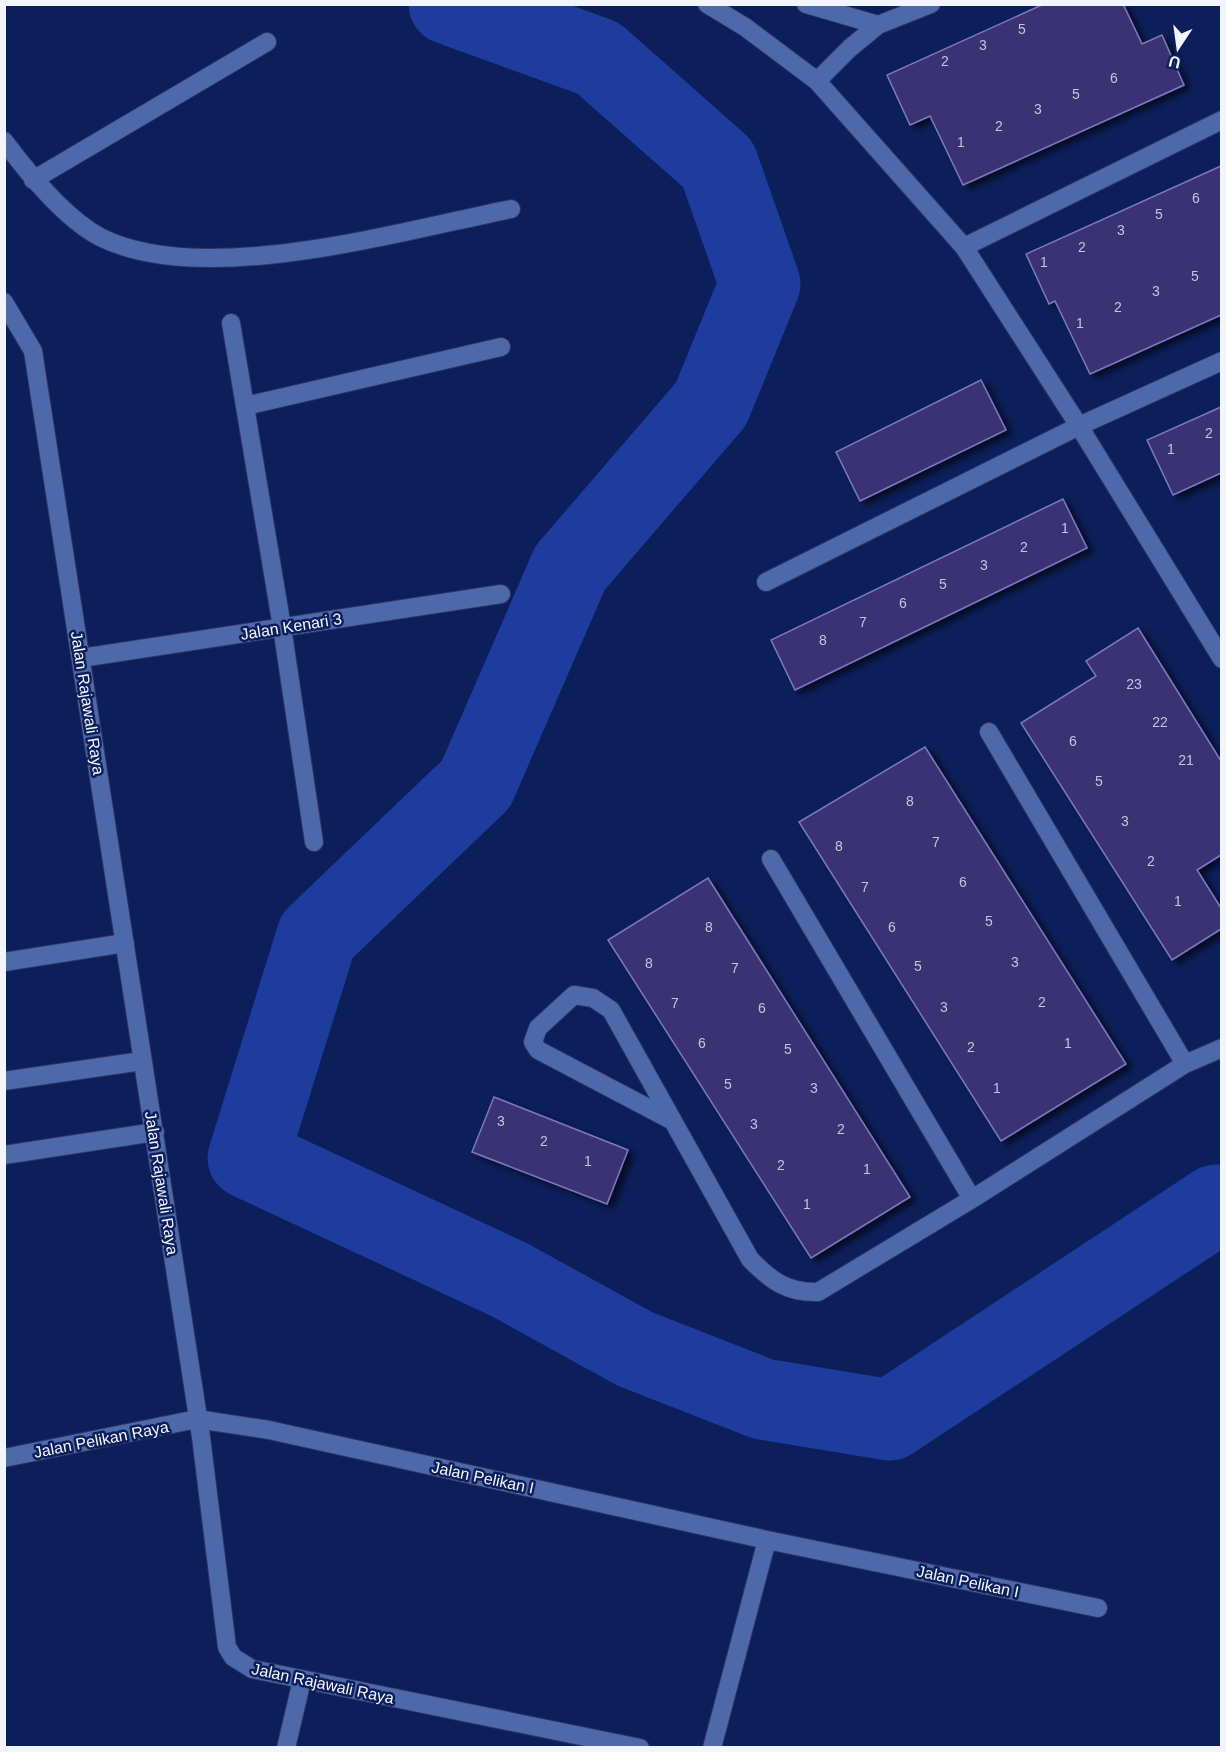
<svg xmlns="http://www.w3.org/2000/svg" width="1226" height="1752" viewBox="0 0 1226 1752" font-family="Arial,sans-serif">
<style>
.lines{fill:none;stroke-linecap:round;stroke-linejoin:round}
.river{stroke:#1d3c9e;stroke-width:81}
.building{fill:#3b3273;stroke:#7c78bf;stroke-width:1.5;filter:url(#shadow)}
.minor-casing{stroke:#313363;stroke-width:20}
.minor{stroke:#4d69aa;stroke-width:18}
.labels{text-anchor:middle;stroke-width:5;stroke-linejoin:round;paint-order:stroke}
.number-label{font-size:14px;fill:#c4c4da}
.street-label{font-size:16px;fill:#f2f5fd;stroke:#0c1f5a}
</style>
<defs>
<filter id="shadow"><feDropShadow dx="6" dy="4" stdDeviation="3" flood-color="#0009"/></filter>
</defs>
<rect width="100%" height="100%" fill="#0c1f5a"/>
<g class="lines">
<path class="river" d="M 449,4 L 598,58 L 718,164 L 760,284 L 711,404 L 570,568 L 476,784 L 317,936 L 248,1158 L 510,1280 L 635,1349 L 763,1399 L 890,1420 L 1216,1205 L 1222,1205"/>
</g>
<path class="building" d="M 1044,4 L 1123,4 L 1142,44 L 1162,35 L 1184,85 L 963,185 L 930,116 L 910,125 L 887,75 Z
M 1221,166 L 1221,315 L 1090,374 L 1055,301 L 1049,304 L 1026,254 Z
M 981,380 L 1006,430 L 860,501 L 836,452 Z
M 1221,407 L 1221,473 L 1173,495 L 1147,440 Z
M 1063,499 L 1087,548 L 795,690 L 771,640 Z
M 1138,628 L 1221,761 L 1221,855 L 1197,870 L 1221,908 L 1221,929 L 1172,960 L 1021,723 L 1096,676 L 1086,661 Z
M 925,747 L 1126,1064 L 1001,1141 L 799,822 Z
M 708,878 L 910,1197 L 811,1258 L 608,940 Z
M 494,1097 L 628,1150 L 607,1204 L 472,1152 Z"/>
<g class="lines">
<g class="minor-casing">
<path id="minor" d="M 707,4 L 745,27 L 817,81 L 964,247 L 1079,426 L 1222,659
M 806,4 L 878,25
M 817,81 L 850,48 L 878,25 L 931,4
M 4,141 C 28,173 64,218 100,237 C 203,289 401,231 511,209
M 33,180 L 267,42
M 964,247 L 1222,120
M 4,302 L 33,351 L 201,1437 L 227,1647 L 233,1657 L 252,1669 L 640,1748
M 231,323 L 282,627 L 314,842
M 245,406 L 501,347
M 766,582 L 1079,426 L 1222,361
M 81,658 L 501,594
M 989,732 L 1185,1064
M 771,859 L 972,1199
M 4,962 L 125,943
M 4,1081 L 142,1061
M 671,1120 L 538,1050 L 533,1042 L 538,1028 L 574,995 L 593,998 L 611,1010 L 750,1259 C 770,1280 787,1293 818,1292 L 972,1199 L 1185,1064 L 1222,1048
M 4,1155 L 155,1132
M 4,1458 L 197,1419 L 269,1430 L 767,1540 L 1098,1608
M 286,1748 L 302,1680
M 712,1748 L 767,1540"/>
</g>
<use href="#minor" class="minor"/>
</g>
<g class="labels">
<g class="number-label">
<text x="1022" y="34">5</text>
<text x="983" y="50">3</text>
<text x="945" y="66">2</text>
<text x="1114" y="83">6</text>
<text x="1076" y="99">5</text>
<text x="1038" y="114">3</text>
<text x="999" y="131">2</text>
<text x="961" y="147">1</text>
<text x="1196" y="203">6</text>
<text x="1159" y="219">5</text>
<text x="1121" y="235">3</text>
<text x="1082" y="252">2</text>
<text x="1044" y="267">1</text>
<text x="1195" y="281">5</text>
<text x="1156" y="296">3</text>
<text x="1118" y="312">2</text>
<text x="1080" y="328">1</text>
<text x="1209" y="438">2</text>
<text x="1171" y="454">1</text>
<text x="1065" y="533">1</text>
<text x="1024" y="552">2</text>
<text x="984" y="570">3</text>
<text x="943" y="589">5</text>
<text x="903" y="608">6</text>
<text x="863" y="627">7</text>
<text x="823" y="645">8</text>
<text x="1134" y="689">23</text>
<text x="1160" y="727">22</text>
<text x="1073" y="746">6</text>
<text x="1186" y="765">21</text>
<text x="1099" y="786">5</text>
<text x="910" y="806">8</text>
<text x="1125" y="826">3</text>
<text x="936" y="847">7</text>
<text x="839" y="851">8</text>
<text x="1151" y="866">2</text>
<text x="963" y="887">6</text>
<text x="865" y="892">7</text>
<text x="1178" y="906">1</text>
<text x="989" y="926">5</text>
<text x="709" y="932">8</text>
<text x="892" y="932">6</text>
<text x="1015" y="967">3</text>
<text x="649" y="968">8</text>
<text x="918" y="971">5</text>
<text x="735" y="973">7</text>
<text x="1042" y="1007">2</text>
<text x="675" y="1008">7</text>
<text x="944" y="1012">3</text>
<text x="762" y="1013">6</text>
<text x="702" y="1048">6</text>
<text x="1068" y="1048">1</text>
<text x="971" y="1052">2</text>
<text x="788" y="1054">5</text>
<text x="728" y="1089">5</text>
<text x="814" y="1093">3</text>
<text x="997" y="1093">1</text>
<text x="501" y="1126">3</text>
<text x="754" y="1129">3</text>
<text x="841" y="1134">2</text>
<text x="544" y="1146">2</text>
<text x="588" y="1166">1</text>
<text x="781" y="1170">2</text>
<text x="867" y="1174">1</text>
<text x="807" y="1209">1</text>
</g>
<g class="street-label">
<text transform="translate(291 626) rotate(-9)" y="6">Jalan Kenari 3</text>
<text transform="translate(88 703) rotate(81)" y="6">Jalan Rajawali Raya</text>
<text transform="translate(162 1183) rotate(81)" y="6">Jalan Rajawali Raya</text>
<text transform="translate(101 1439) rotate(-11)" y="6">Jalan Pelikan Raya</text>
<text transform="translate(483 1477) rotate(12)" y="6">Jalan Pelikan I</text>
<text transform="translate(968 1581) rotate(12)" y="6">Jalan Pelikan I</text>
<text transform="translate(323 1683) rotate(12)" y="6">Jalan Rajawali Raya</text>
</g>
</g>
<rect width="1226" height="1752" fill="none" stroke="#f2f5fd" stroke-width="12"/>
<g transform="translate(1178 48) rotate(193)" stroke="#0c1f5a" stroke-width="4.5" paint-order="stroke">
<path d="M0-4.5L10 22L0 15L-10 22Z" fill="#f2f5fd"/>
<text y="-9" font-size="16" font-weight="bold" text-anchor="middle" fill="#f2f5fd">U</text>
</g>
</svg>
